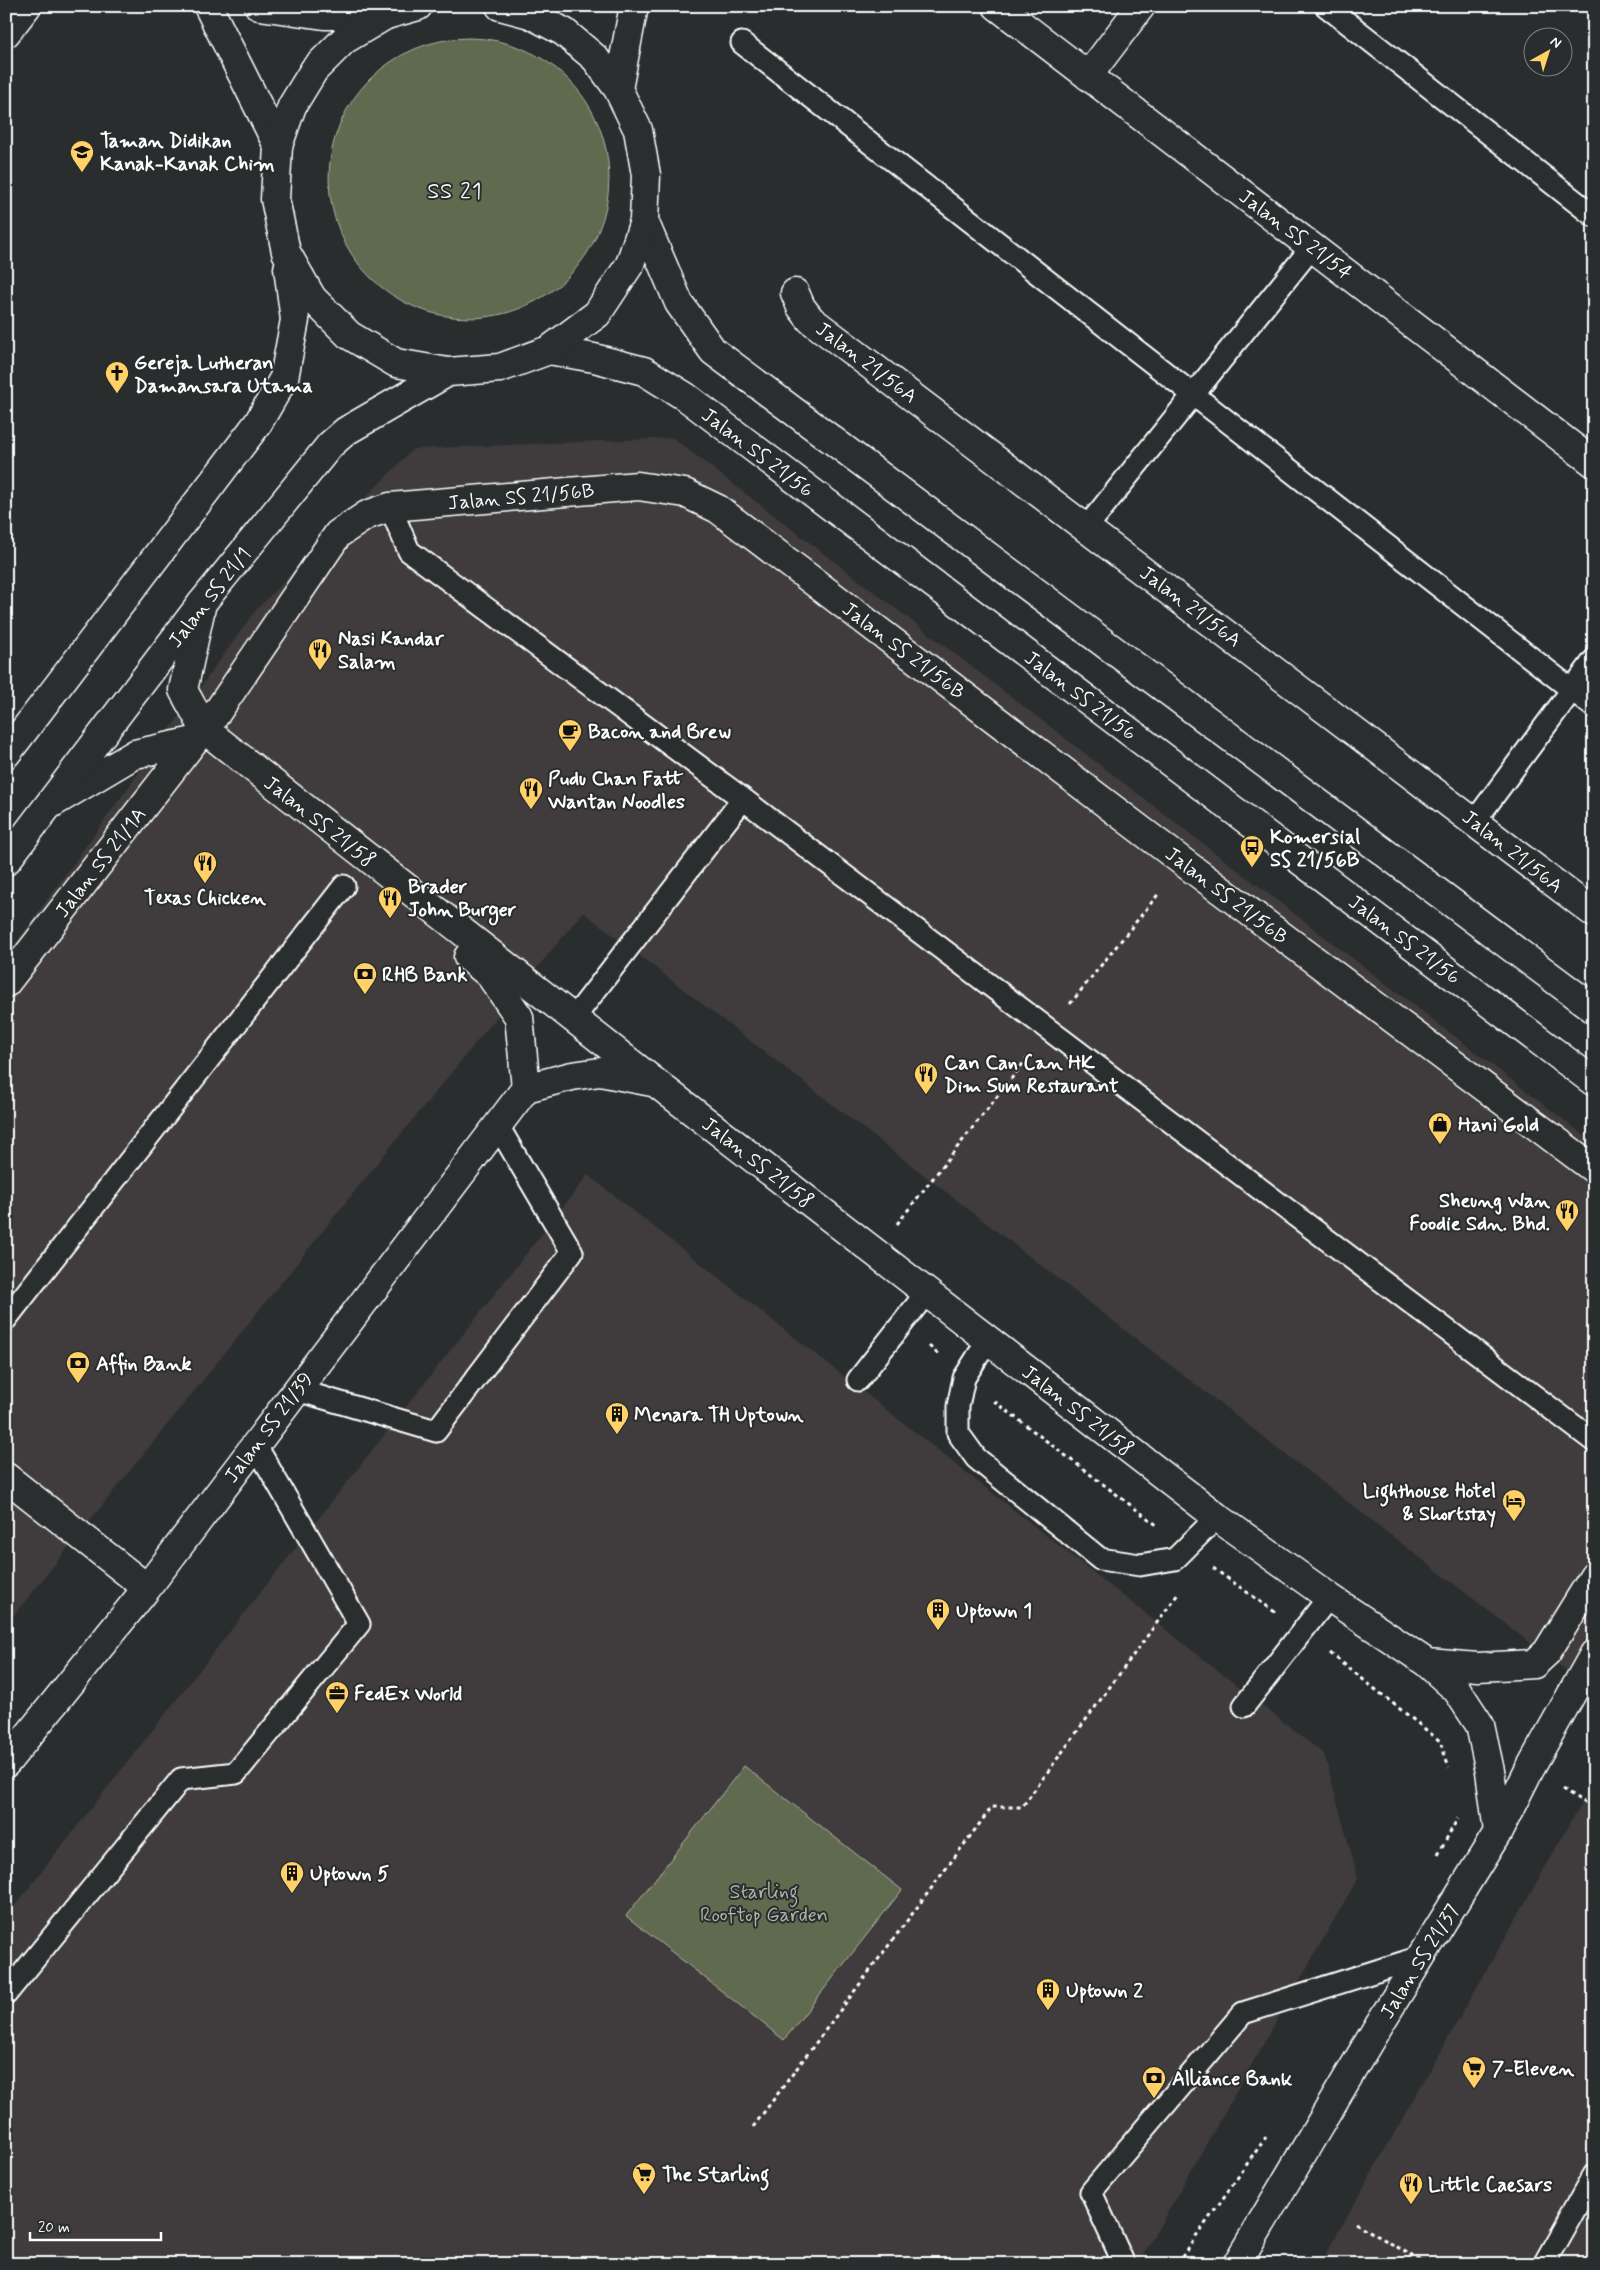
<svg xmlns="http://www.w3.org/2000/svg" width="1600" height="2270" viewBox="0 0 1600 2270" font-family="Mynerve,sans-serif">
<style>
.built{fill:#3f3b3c}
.green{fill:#606a50;stroke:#b0b4a8}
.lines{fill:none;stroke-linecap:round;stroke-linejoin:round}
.lane-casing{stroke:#fff;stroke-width:25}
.street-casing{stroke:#fff;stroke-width:31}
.secondary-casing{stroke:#fff;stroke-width:31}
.path{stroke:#fff;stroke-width:3;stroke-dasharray:4 4;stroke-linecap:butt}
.lane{stroke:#2a2d2e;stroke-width:21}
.street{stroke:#2a2d2e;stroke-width:28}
.secondary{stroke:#2a2d2e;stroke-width:28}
.labels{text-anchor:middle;stroke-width:4;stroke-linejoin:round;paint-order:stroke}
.poi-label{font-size:20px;font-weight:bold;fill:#fff;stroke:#2a2d2e;text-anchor:start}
.street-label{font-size:20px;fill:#fff;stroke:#2a2d2e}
.park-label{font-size:20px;fill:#b0b4a8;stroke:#2a2d2e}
.quarter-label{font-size:22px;letter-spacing:1px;fill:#fff;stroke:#2a2d2e}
</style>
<rect width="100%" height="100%" fill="#2a2d2e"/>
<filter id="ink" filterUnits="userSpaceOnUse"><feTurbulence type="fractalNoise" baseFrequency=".02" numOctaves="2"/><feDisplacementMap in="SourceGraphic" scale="10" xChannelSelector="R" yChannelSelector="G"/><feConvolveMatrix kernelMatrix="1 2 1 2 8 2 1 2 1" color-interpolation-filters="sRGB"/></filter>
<g filter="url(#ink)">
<path class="built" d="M 673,438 L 1594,1143 L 1594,1692 L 583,912 L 388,1150 L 6,1625 L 6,957 L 256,610 L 413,449 Z
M 588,1175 L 1324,1754 L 1358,1878 L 1138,2264 L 6,2264 L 6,1917 Z
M 1594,1781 L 1594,2264 L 1320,2264 Z"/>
<path class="green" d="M329 178a140 140 0 1 1 280 0a140 140 0 1 1-280 0Z
M 744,1766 L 902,1890 L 784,2040 L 626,1916 Z"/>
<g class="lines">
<g class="lane-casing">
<path id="lane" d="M 1326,6 L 1594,216
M 742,43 L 1594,707
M 390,507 L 409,551 L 743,799 L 1594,1441
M 1087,527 L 1312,247
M 1475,821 L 1594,660
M 574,1018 L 743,799
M 6,1319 L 344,886
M 988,1340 L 964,1378 L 958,1406 L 958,1433 L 976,1458 L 1100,1559 L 1140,1565 L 1175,1559 L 1217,1517
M 858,1380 L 927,1292
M 297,1390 L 436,1431 L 572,1252 L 498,1126
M 1244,1706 L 1329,1597
M 6,1994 L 181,1779 L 236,1773 L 359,1624 L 255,1444
M 1124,2264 L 1091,2192 L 1243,2013 L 1421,1957
M 1544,2264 L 1594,2175"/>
</g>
<g class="street-casing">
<path id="street" d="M 208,6 L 278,146
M 259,6 L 324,15 L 386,15
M 997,6 L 1594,463
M 6,33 L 27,6
M 1088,76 L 1141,6
M 644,221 L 679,303 L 713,351 L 1594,1009
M 795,293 L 801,307 L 811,320 L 1594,913
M 549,350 L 594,358 L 644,371 L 686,397 L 1594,1082
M 202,603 L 183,690 L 205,730 L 656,1083 L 1217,1517 L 1329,1597 L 1427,1663 L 1457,1690 L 1480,1725 L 1490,1771 L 1498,1832
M 205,730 L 338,534 L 367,515 L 390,507 L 638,486 L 685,493 L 718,509 L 1183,862 L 1594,1169
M 51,804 L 135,754 L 194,741
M 468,957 L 490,975 L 519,1017 L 526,1088
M 6,983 L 194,741
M 6,1477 L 147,1588
M 1427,1663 L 1478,1667 L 1534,1664 L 1547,1652 L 1594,1576
M 6,1763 L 147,1588 L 526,1088 L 572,1076 L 600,1072 L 652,1082
M 1237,2264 L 1380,2023 L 1498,1832 L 1529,1770 L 1594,1654"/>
</g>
<g class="secondary-casing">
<path id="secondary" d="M 418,6 L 386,15 L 344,40 L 314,70 L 292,106 L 278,146 L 275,199 L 286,252 L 312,298 L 349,335 L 396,363 L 448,372 L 500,368 L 549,350 L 597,314 L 630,264 L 644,221 L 646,175 L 638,130 L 618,89 L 595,58 L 564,32 L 530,14 L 500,6
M 618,89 L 634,6
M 6,754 L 258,423 L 284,378 L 295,320 L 288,268
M 6,861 L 202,603 L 330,445 L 346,431 L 448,372"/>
</g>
<path class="path" d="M 1070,1004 L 1160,892
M 897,1224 L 1029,1056
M 929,1346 L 939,1355
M 994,1401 L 1158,1526
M 1213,1568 L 1275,1612
M 1330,1653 L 1440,1741 L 1449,1767
M 1562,1789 L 1594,1808
M 1438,1854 L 1458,1818
M 753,2127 L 992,1807 L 1022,1807 L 1178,1594
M 1355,2223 L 1427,2264
M 1177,2264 L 1266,2137"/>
<use href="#lane" class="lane"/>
<use href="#street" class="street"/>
<use href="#secondary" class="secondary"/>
</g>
</g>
<defs>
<g id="school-pin" transform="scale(1.25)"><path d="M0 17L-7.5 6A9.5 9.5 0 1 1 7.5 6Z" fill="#ffd166" stroke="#2a2d2e"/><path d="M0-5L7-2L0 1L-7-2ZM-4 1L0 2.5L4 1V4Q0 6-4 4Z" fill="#111"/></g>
<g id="church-pin" transform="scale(1.25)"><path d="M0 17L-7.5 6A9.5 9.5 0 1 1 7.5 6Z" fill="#ffd166" stroke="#2a2d2e"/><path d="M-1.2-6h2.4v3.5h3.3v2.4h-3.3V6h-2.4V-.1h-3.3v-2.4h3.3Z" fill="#111"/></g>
<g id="restaurant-pin" transform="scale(1.25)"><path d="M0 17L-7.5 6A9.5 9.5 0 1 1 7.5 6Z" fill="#ffd166" stroke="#2a2d2e"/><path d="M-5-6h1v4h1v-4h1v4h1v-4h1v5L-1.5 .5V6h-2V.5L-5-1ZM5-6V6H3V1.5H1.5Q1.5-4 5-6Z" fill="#111"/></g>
<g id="cafe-pin" transform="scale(1.25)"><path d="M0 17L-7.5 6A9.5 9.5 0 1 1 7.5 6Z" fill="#ffd166" stroke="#2a2d2e"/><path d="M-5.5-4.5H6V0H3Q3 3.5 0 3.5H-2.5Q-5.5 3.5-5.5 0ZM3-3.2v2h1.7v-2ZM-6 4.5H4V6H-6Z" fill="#111"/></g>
<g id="bus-pin" transform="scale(1.25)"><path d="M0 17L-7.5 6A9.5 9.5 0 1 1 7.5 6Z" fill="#ffd166" stroke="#2a2d2e"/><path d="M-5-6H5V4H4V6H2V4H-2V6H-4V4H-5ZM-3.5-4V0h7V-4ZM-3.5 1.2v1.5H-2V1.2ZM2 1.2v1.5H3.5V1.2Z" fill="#111"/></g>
<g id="bank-pin" transform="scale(1.25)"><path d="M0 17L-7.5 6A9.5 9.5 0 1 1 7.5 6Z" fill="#ffd166" stroke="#2a2d2e"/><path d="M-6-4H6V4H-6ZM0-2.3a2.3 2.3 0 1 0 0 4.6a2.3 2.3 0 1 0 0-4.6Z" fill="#111"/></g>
<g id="shop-pin" transform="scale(1.25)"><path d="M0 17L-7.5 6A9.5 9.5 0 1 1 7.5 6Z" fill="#ffd166" stroke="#2a2d2e"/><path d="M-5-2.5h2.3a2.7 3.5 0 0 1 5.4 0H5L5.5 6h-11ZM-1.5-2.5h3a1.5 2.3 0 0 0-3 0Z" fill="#111"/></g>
<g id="building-pin" transform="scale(1.25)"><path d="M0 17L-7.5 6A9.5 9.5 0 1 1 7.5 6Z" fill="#ffd166" stroke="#2a2d2e"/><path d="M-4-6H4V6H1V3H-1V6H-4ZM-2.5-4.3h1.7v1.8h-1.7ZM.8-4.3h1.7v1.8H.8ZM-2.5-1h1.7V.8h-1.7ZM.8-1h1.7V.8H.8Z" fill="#111"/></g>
<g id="hotel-pin" transform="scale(1.25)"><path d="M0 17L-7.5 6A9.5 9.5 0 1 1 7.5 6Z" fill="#ffd166" stroke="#2a2d2e"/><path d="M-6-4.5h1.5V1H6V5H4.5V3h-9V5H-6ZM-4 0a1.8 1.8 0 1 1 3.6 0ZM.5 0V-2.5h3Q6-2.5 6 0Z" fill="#111"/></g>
<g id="office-pin" transform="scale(1.25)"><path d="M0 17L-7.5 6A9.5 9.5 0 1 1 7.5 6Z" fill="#ffd166" stroke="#2a2d2e"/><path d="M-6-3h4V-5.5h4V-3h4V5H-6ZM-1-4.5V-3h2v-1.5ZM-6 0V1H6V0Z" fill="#111"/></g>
<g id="supermarket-pin" transform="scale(1.25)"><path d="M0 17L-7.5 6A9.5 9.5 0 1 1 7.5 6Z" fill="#ffd166" stroke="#2a2d2e"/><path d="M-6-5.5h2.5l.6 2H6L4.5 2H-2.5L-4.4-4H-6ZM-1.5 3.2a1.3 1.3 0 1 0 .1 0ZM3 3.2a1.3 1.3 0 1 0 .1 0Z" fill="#111"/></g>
</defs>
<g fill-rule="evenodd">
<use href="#school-pin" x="82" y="152"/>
<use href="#church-pin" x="117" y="373"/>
<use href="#restaurant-pin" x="320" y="650"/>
<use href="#cafe-pin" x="570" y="731"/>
<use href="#restaurant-pin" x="531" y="789"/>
<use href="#bus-pin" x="1252" y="847"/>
<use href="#restaurant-pin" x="205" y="863"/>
<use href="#restaurant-pin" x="390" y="898"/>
<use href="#bank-pin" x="365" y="974"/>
<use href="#restaurant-pin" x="926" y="1074"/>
<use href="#shop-pin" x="1440" y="1124"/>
<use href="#restaurant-pin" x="1567" y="1211"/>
<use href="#bank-pin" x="78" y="1363"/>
<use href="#building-pin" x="617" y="1414"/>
<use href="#hotel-pin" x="1514" y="1501"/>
<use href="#building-pin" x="938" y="1610"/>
<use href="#office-pin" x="337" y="1693"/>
<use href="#building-pin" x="292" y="1873"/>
<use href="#building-pin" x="1048" y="1990"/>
<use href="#supermarket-pin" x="1474" y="2068"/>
<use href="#bank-pin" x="1154" y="2078"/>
<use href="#supermarket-pin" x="644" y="2174"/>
<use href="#restaurant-pin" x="1411" y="2184"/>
</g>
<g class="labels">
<g class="poi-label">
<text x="100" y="147">Taman Didikan<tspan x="100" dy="23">Kanak-Kanak Chim</tspan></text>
<text x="134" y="369">Gereja Lutheran<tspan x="134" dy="23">Damansara Utama</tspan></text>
<text x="338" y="645">Nasi Kandar<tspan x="338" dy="23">Salam</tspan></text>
<text x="588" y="738">Bacon and Brew</text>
<text x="548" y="785">Pudu Chan Fatt<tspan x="548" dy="23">Wantan Noodles</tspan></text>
<text x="1270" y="843">Komersial<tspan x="1270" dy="23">SS 21/56B</tspan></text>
<text x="408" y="893">Brader<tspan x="408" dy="23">John Burger</tspan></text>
<text x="205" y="904" text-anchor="middle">Texas Chicken</text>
<text x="382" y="981">RHB Bank</text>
<text x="944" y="1069">Can Can Can HK<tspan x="944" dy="23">Dim Sum Restaurant</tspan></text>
<text x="1458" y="1131">Hani Gold</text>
<text x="1550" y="1207" text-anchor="end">Sheung Wan<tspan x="1550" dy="23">Foodie Sdn. Bhd.</tspan></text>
<text x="96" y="1370">Affin Bank</text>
<text x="634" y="1421">Menara TH Uptown</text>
<text x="1496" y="1497" text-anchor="end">Lighthouse Hotel<tspan x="1496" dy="23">&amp; Shortstay</tspan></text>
<text x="956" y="1617">Uptown 1</text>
<text x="354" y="1700">FedEx World</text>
<text x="310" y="1880">Uptown 5</text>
<text x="1066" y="1997">Uptown 2</text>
<text x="1492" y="2075">7-Eleven</text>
<text x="1172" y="2085">Alliance Bank</text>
<text x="662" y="2181">The Starling</text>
<text x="1428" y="2191">Little Caesars</text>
</g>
<g class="street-label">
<text transform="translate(1296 234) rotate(37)" y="7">Jalan SS 21/54</text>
<text transform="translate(867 362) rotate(37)" y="7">Jalan 21/56A</text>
<text transform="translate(758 452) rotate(37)" y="7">Jalan SS 21/56</text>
<text transform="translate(521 496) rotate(-5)" y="7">Jalan SS 21/56B</text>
<text transform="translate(209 597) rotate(-52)" y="7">Jalan SS 21/1</text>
<text transform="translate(1191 606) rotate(37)" y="7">Jalan 21/56A</text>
<text transform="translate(904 650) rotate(37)" y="7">Jalan SS 21/56B</text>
<text transform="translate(1081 695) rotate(37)" y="7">Jalan SS 21/56</text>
<text transform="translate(320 821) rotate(38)" y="7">Jalan SS 21/58</text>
<text transform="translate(1513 851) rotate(38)" y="7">Jalan 21/56A</text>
<text transform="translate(100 862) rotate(-52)" y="7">Jalan SS 21/1A</text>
<text transform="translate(1227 895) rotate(37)" y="7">Jalan SS 21/56B</text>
<text transform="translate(1405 939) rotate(37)" y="7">Jalan SS 21/56</text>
<text transform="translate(758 1162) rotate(38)" y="7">Jalan SS 21/58</text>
<text transform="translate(1078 1410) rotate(38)" y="7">Jalan SS 21/58</text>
<text transform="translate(268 1427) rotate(-53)" y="7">Jalan SS 21/39</text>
<text transform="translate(1419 1961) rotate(-58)" y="7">Jalan SS 21/37</text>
</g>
<g class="park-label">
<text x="764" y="1898">Starling<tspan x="764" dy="23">Rooftop Garden</tspan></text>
</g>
<g class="quarter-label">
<text x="455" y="198">SS 21</text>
</g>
</g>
<rect width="1600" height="2270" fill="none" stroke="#2a2d2e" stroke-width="25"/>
<rect x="12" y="12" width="1575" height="2245" fill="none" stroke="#fff" stroke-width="2" filter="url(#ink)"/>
<g transform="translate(1548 52) rotate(39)"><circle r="24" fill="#2a2d2e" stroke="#7f8182"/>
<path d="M0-4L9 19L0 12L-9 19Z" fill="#ffd166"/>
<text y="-8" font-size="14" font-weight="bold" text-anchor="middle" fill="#ffffff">N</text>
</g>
<path d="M30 2232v8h131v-8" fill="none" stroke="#ffffff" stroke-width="2.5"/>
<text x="38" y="2232" font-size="15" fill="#ffffff" stroke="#2a2d2e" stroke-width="4" paint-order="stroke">20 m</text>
</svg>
